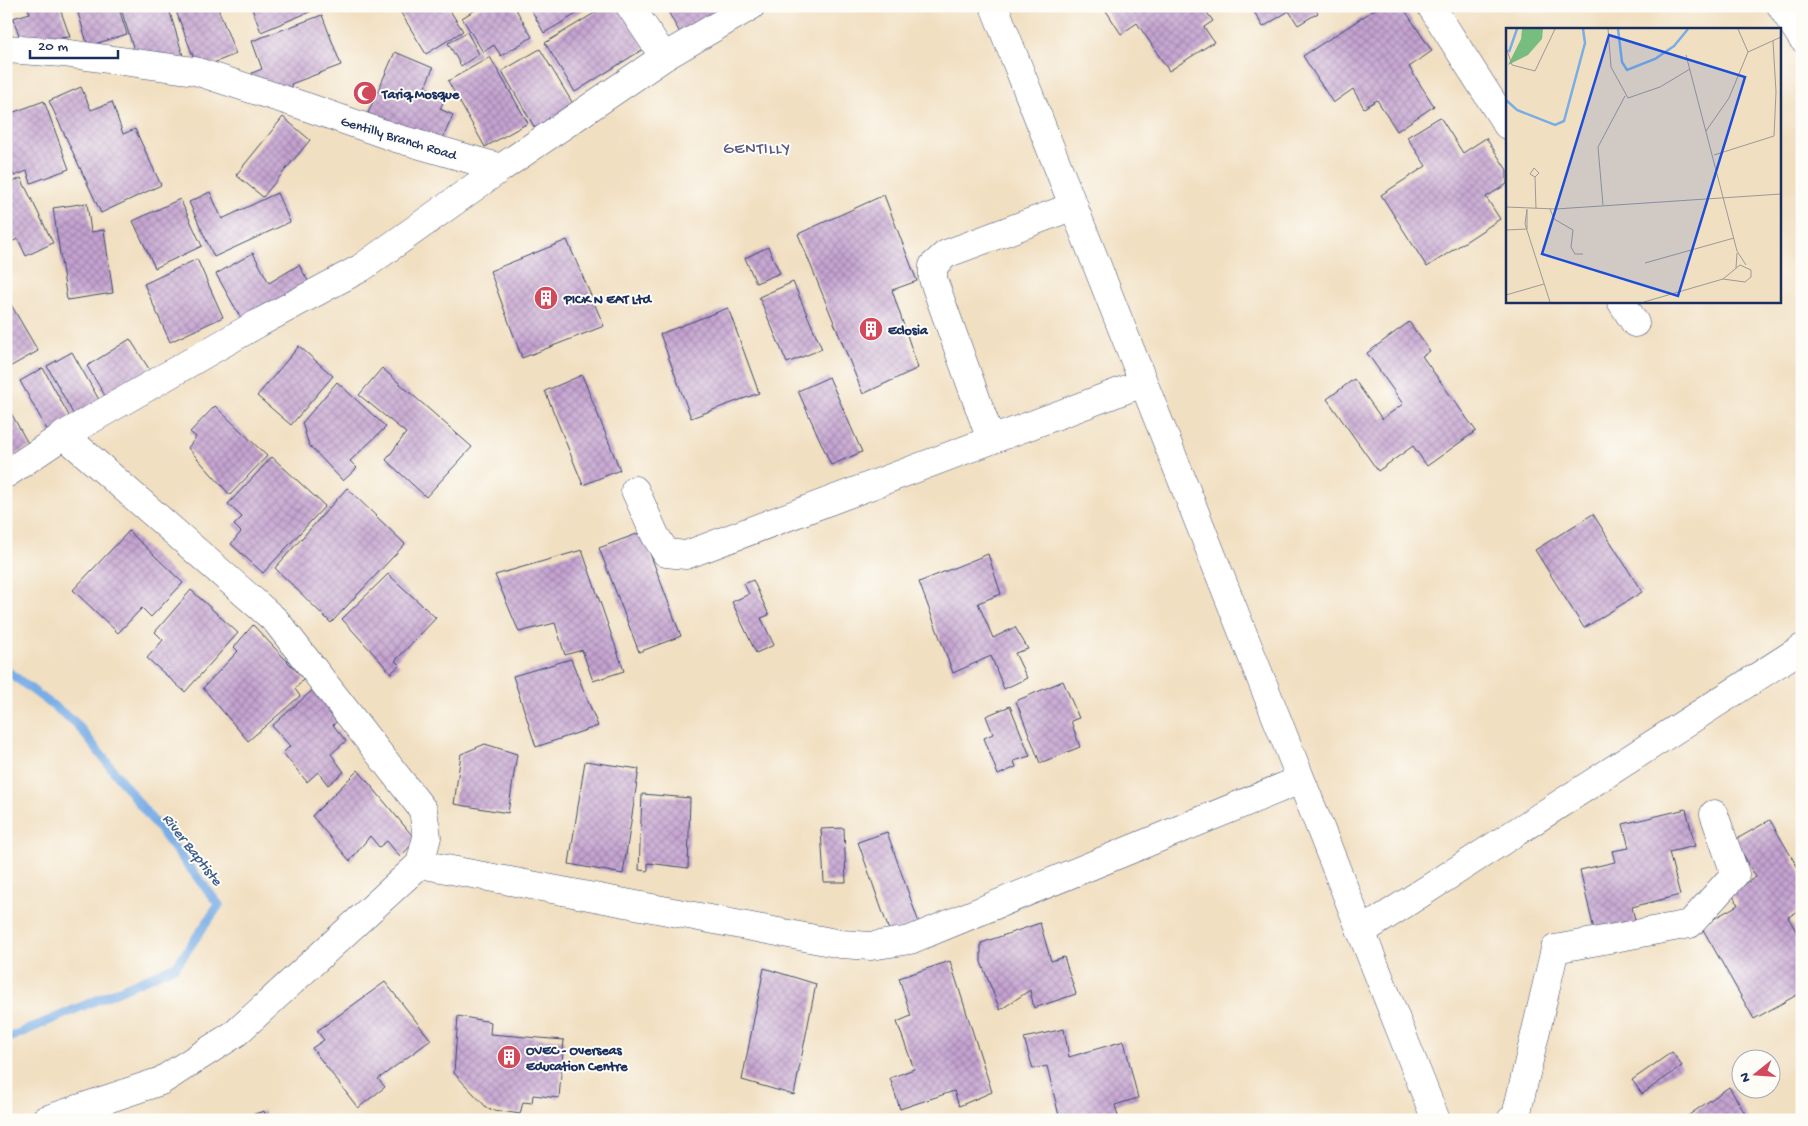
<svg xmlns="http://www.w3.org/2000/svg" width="1808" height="1126" viewBox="0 0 1808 1126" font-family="'Gochi Hand',sans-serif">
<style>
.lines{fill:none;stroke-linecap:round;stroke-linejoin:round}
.stream{stroke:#79ade6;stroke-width:9}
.building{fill:url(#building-cross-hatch)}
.minor-casing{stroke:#3b496d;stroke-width:29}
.major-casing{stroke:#3b496d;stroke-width:29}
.minor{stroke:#fff;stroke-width:28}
.major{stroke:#fff;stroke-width:28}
.labels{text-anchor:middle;stroke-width:4;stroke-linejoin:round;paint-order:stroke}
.poi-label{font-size:14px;font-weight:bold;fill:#1b2f5e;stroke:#fdfcf7;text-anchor:start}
.street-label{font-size:14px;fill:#1b2f5e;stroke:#fdfcf7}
.water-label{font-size:15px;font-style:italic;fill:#3c5b8e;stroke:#fdfcf7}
.quarter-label{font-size:16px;letter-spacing:1px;fill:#565886;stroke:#fdfcf7}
.inset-river{fill:none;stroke:#79ade6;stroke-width:2.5}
.inset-road{fill:none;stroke:#9b9999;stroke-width:1}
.view{fill:#1d4ed8;fill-opacity:0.15;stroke:#1d4ed8;stroke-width:2.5}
.inset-edge{fill:none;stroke:#1b2f5e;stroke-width:2.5}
</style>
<defs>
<pattern id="building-cross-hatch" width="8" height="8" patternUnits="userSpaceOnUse" patternTransform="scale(1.25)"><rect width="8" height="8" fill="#c5a3d0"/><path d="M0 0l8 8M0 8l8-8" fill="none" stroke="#9f85ac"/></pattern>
</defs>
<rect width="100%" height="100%" fill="#fdfcf7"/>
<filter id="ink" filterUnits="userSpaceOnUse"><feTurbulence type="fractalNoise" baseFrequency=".02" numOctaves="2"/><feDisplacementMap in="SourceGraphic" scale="10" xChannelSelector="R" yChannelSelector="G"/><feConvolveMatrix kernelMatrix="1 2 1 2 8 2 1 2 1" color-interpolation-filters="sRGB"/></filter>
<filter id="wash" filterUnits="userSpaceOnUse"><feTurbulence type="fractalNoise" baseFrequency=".0096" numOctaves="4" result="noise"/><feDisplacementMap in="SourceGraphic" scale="20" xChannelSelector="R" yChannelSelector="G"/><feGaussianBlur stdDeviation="1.12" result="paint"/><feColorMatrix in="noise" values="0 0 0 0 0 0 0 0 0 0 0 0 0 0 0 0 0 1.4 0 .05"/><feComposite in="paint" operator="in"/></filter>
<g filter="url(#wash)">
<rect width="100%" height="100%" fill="#f1dfc1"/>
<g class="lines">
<path class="stream" d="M 6,670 L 76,723 L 219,905 L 176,966 L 6,1039"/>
</g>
<g id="blocks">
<path class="building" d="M 27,6 L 59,6 L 70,37 L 21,41 L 13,18 L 30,13 Z
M 76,6 L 118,6 L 127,34 L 88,46 Z
M 120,6 L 155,6 L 156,8 L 168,6 L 184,59 L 135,53 Z
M 174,6 L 217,6 L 236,54 L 198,69 Z
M 251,6 L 318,6 L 319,8 L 261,32 Z
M 402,6 L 447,6 L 463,31 L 426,54 L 398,8 Z
M 482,6 L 514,6 L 532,37 L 501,56 L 494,45 L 483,52 L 462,18 Z
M 529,6 L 590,6 L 544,33 Z
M 606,6 L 619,6 L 645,48 L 575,92 L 545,43 Z
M 665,6 L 729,6 L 680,33 Z
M 1103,6 L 1213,6 L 1206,11 L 1213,21 L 1204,27 L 1214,42 L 1169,71 L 1137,23 L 1121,34 Z
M 1251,6 L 1314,6 L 1318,13 L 1298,25 L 1289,11 L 1263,27 Z
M 1380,6 L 1402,6 L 1432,51 L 1409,67 L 1434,106 L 1397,131 L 1377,100 L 1364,108 L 1353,89 L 1333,103 L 1303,56 Z
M 322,15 L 341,65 L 291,84 L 293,91 L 256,85 L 252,73 L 262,69 L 252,41 Z
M 467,32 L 479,54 L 461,66 L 448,43 Z
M 540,49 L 575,107 L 536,130 L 502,71 Z
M 395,52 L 433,68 L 425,87 L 446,96 L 440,109 L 453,115 L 440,145 L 368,113 Z
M 490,57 L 528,123 L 485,147 L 448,81 Z
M 81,87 L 91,110 L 112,102 L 123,134 L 135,129 L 161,185 L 101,213 L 49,101 Z
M 44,101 L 69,169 L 31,183 L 27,171 L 14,176 L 6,155 L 6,135 L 10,134 L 6,124 L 6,115 Z
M 283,117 L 310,140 L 263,197 L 236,175 Z
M 1440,117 L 1463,153 L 1486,138 L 1507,170 L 1507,184 L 1486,197 L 1500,219 L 1427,267 L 1381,195 L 1426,166 L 1407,137 Z
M 21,178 L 53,243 L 26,256 L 18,239 L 6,244 L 6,185 Z
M 210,192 L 222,219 L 277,193 L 290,222 L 214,257 L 189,202 Z
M 884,195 L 917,281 L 892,290 L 918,368 L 863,394 L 798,234 Z
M 180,199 L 202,246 L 155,268 L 133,221 Z
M 87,203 L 91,232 L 104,230 L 113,293 L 67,300 L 53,208 Z
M 567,240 L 604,326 L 522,358 L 490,271 Z
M 768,247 L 780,273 L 756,283 L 745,258 Z
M 253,253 L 269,283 L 299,265 L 312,288 L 246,327 L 216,274 Z
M 197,259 L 223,317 L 170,342 L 144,284 Z
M 793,282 L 822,349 L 787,363 L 759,297 Z
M 6,296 L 38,351 L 6,369 Z
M 728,308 L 759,393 L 691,418 L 660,334 Z
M 1409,322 L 1430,351 L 1422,356 L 1476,431 L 1427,466 L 1413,446 L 1378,471 L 1327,399 L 1354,379 L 1382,419 L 1403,404 L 1367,353 Z
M 130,339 L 151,372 L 107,399 L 87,366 Z
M 299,346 L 333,376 L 291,425 L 257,396 Z
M 72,352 L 102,405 L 76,419 L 47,366 Z
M 43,368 L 73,423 L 50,435 L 20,381 Z
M 382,368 L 472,447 L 426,497 L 386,460 L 406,433 L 359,395 Z
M 582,375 L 620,470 L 583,485 L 545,391 Z
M 829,377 L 862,452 L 831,465 L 798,391 Z
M 337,382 L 386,427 L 350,461 L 357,468 L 343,481 L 309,445 L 302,423 Z
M 6,404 L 30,447 L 6,460 Z
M 215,406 L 267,456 L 230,495 L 188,448 L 196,437 L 190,432 Z
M 272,457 L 325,506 L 263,573 L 231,544 L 241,532 L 234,525 L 242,517 L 228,504 Z
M 347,488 L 405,544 L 331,623 L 275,568 Z
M 1593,514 L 1642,592 L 1584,628 L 1535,550 Z
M 129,531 L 183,583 L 151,617 L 142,608 L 118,633 L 73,590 Z
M 642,532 L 681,636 L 639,652 L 599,548 Z
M 582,550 L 624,671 L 593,681 L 582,650 L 565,655 L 555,623 L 519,632 L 495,575 Z
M 988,554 L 1001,594 L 978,603 L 993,638 L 1015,627 L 1028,649 L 1015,653 L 1027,678 L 1004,689 L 991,656 L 953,673 L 919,582 Z
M 388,574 L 436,618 L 395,661 L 400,665 L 391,673 L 342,619 Z
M 753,580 L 769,615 L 761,618 L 774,645 L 756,653 L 732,602 L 749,594 L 744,584 Z
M 191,590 L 238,633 L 185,692 L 147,658 L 163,640 L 155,632 Z
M 253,625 L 304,679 L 295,689 L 300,696 L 248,741 L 203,688 L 238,651 L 234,647 Z
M 571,659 L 598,726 L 536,747 L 513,676 Z
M 1063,681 L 1079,718 L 1071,721 L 1080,747 L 1040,763 L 1016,701 Z
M 315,688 L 342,717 L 333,725 L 346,741 L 331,754 L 344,772 L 328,785 L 318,772 L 307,782 L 283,753 L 290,746 L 272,726 Z
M 1010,706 L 1030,756 L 1014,761 L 1016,767 L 998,775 L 984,738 L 993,734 L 986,716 Z
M 485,744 L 517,754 L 508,813 L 454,804 L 461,754 Z
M 585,761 L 639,769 L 623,874 L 569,864 Z
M 358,770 L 416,840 L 400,857 L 387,841 L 379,847 L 370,836 L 350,861 L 312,816 Z
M 642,794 L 690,798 L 688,868 L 648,863 L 648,871 L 639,870 Z
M 1686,809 L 1695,846 L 1669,852 L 1680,895 L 1632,907 L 1636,924 L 1595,934 L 1580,870 L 1615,862 L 1612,851 L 1629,848 L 1623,824 Z
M 1770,820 L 1802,875 L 1802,909 L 1788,917 L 1800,938 L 1802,937 L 1802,992 L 1754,1019 L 1701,926 L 1738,905 L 1731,892 L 1756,877 L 1735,840 Z
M 844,828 L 846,882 L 824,882 L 821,829 Z
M 887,832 L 919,923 L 890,933 L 858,842 Z
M 1040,923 L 1051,961 L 1064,957 L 1076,994 L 1034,1008 L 1030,990 L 1000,1010 L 981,962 L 981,943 Z
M 950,961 L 992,1092 L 959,1106 L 954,1091 L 900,1109 L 890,1078 L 914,1069 L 897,1022 L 911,1016 L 899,978 Z
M 764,968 L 816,984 L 794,1095 L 742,1080 Z
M 385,982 L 431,1040 L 378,1079 L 385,1087 L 358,1108 L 312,1048 L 324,1040 L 317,1031 Z
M 458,1016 L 491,1022 L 490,1034 L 564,1040 L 559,1098 L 533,1095 L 532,1103 L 523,1102 L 520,1114 L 488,1109 L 454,1073 Z
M 1064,1029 L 1069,1057 L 1124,1041 L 1138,1098 L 1115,1105 L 1119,1120 L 1060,1120 L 1047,1066 L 1033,1069 L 1024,1038 Z
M 1672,1052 L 1682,1066 L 1642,1094 L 1632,1080 Z
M 1729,1087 L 1749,1120 L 1682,1120 Z
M 264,1111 L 267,1120 L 239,1120 L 239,1119 Z"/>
</g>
</g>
<g filter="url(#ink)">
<use href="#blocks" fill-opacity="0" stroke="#3b496d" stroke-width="1"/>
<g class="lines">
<g class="minor-casing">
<path id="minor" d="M 630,6 L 664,57
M 1431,6 L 1507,125
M 1781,6 L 1802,38
M 6,49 L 63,53 L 195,71 L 304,106 L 396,138 L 501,168
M 1621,301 L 1635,323
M 991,440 L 933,279 L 933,266 L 946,254 L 1074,206
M 6,474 L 64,435 L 257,324 L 361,268 L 501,168 L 664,57 L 751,6
M 635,490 L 655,535 L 666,553 L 686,555 L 1143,383
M 420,864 L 841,944 L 871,946 L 910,940 L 1300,780
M 1361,932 L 1802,648
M 45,1120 L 161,1081 L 236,1033 L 420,864 L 427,837 L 423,810 L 276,621 L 64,435
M 1511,1120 L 1516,1116 L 1555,949 L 1690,924 L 1735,874 L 1714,814"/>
</g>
<g class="major-casing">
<path id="major" d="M 994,6 L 1436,1120"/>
</g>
<use href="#minor" class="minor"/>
<use href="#major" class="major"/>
</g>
</g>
<defs>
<g id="mosque-disc" transform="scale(1.25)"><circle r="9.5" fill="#d1495b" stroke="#fdfcf7"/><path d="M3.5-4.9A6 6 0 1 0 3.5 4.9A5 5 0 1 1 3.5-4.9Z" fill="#fff"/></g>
<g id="building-disc" transform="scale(1.25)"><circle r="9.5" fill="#d1495b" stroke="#fdfcf7"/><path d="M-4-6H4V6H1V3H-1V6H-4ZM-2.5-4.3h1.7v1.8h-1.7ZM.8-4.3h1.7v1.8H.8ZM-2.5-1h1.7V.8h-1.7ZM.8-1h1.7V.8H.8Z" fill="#fff"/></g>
</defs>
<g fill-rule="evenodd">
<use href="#mosque-disc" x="365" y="93"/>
<use href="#building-disc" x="546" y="298"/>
<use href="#building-disc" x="871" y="329"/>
<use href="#building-disc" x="509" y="1057"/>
</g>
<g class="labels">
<g class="poi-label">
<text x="382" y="98">Tariq Mosque</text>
<text x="564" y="303">PICK N EAT Ltd</text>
<text x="888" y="334">Eclosia</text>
<text x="526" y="1054">OVEC - Overseas<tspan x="526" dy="16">Education Centre</tspan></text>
</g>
<g class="street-label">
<text transform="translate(399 137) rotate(17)" y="5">Gentilly Branch Road</text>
</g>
<g class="water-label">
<text transform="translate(193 849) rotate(52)" y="5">River Baptiste</text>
</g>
<g class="quarter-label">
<text x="757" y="153">GENTILLY</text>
</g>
</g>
<g transform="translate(1506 28)">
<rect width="275" height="275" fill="#f1dfc1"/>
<path d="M 16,1 L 37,1 L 36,11 L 22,27 L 2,37 L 15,11 Z" fill="#78bd80"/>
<path class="inset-river" d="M 112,1 L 116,34 L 121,42 L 149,31 L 168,18 L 182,1M 3,24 L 11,1M 0,72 L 11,82 L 49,97 L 58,93 L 79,15 L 77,1"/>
<path class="inset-road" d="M 102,1 L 105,39 L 122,70 L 154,59 L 184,41M 232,1 L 242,24M 0,19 L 6,37 L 29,43 L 49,1M 180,27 L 231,223 L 240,237M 200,103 L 223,70 L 242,24 L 275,9M 208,127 L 268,108 L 270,64 L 267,13M 29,149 L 24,146 L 28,140 L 33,145 L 29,149 L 30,181M 97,177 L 92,119 L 119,68M 0,179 L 50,181 L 275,166M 21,181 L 19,196 L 44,274M 44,181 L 48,191 L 67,202 L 65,219 L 69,226 L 77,226M 21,182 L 21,201M 0,202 L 21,201M 139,235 L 228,210M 230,240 L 231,225M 0,267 L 38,256M 138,274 L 217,251 L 239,254 L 245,249 L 245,242 L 234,237 L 217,251"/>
<path class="view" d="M 103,7 L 239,49 L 172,268 L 36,226 Z"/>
<rect width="275" height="275" class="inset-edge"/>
</g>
<rect width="1808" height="1126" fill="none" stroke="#fdfcf7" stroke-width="25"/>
<g transform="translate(1756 1074) rotate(253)"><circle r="24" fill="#fdfcf7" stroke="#a3aaba"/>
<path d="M0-4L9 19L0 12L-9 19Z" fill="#d1495b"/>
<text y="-8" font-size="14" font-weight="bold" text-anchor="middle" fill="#1b2f5e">N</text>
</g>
<path d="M30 50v8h88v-8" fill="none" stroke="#1b2f5e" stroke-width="2.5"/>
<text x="38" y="50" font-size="15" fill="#1b2f5e" stroke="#fdfcf7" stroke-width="4" paint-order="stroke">20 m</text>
</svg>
